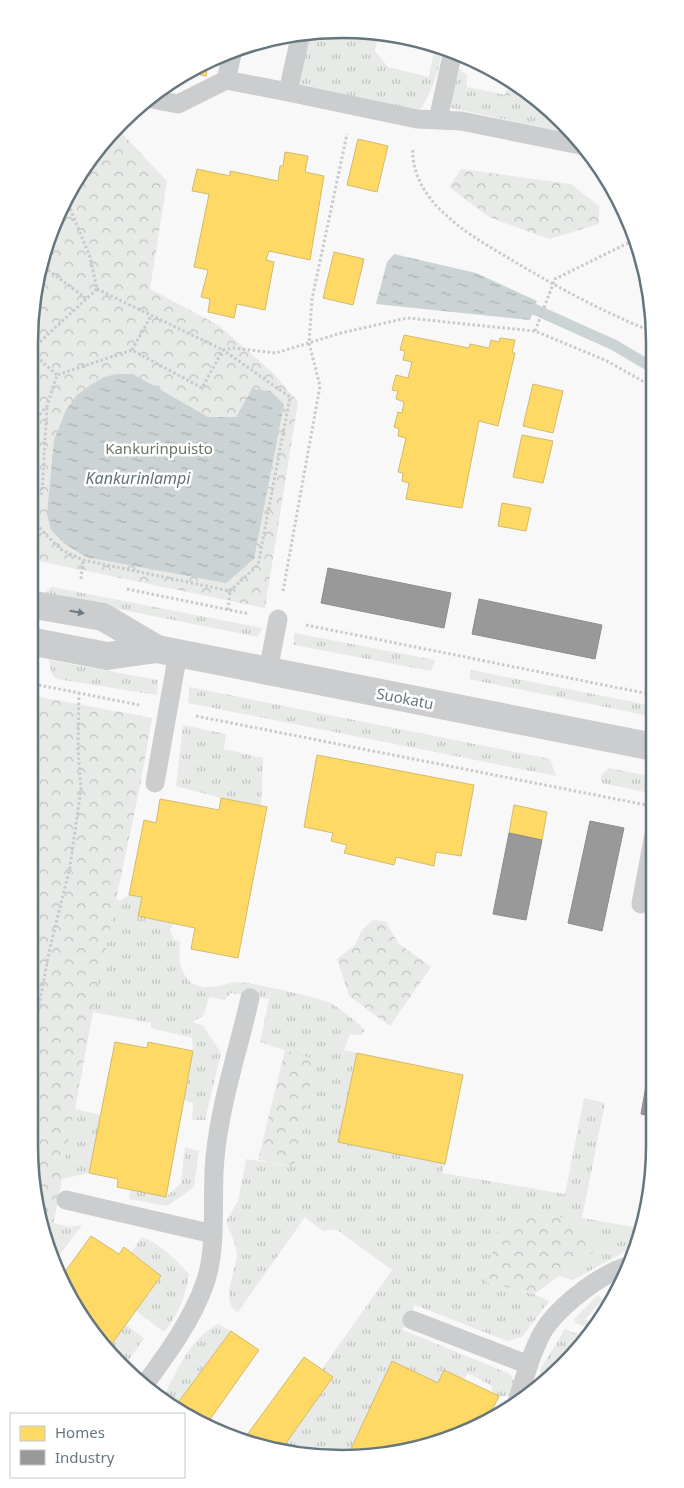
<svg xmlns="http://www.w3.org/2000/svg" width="684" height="1488" viewBox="0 0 684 1488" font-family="'Noto Sans',sans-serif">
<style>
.grass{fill:url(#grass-tufts)}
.park{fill:url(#park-crowns)}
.water{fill:url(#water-ripples)}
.homes{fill:#ffd966;stroke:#d1bb6e}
.industry{fill:#999;stroke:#8a8e91}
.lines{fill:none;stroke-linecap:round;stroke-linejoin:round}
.stream{stroke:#cbd3d5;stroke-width:11}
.path{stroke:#c9cacb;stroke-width:3;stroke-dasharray:2.5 2.5;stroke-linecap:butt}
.service{stroke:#cbcdce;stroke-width:19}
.tertiary{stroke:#cbcdce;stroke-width:28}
.oneway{fill:#6b7a83}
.labels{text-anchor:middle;stroke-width:5;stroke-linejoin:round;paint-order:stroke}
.park-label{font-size:15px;fill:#697866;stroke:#fff}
.street-label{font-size:15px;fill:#66767f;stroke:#fff}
.water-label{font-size:16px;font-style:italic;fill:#627378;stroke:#fff}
.rim{fill:none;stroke:#66767f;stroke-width:2.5}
</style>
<defs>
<pattern id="grass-tufts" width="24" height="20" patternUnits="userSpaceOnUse" patternTransform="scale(1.25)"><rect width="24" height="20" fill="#e7eae6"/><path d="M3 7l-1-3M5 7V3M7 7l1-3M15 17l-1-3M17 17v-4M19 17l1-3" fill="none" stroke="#bfc2c0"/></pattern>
<pattern id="park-crowns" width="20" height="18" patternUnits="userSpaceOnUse" patternTransform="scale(1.25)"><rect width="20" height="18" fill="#e7eae6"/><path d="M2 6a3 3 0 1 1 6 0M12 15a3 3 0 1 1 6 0" fill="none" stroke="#bfc2c0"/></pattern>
<pattern id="water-ripples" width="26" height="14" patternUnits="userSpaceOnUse" patternTransform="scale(1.25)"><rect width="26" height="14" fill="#cbd3d5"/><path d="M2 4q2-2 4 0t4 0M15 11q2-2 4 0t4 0" fill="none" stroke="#a9b0b2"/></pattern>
</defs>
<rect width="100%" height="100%" fill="#f8f8f8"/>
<path class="grass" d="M 342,29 L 378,36 L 375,51 L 388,67 L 429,77 L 434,52 L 442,52 C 438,73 432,92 420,110 L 302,87 L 298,83 L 308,36 Z
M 459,69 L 467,75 L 467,87 L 541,102 L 574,134 L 450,108 Z
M 52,587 L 262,628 L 258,637 L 43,594 Z
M 294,633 L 435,660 L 431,671 L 294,645 Z
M 49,660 L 158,680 L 157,695 L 57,679 L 52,675 Z
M 471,670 L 654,706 L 654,717 L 469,679 Z
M 189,687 L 550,759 L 556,776 L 188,703 Z
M 116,711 L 152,718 L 145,757 L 130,792 L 120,837 L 116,899 L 120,901 L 129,895 L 142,897 L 138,916 L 173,924 L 170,930 L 174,940 L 180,941 C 178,957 180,978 196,985 C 210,991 224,983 238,982 C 248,982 322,998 332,1004 C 344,1011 354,1020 365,1030 L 361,1035 L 350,1034 L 344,1050 L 357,1053 L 339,1142 L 445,1164 L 442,1173 L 565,1194 L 584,1098 L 605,1103 L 582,1218 L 639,1228 L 635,1250 L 626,1251 L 573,1280 L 559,1276 L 602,1246 L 572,1219 L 527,1214 L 518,1225 L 499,1225 L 486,1282 L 534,1294 L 549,1301 L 522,1337 L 507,1341 L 415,1305 L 403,1330 L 510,1374 L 515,1383 L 510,1396 L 499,1396 L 492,1392 L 492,1386 L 468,1373 L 464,1379 L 444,1370 L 438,1383 L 392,1361 L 349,1453 L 279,1453 L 333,1377 L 322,1369 L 392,1270 L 336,1229 L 323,1231 L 305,1217 L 238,1312 C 219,1303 236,1271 237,1255 C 237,1245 229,1231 226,1221 L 238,1201 L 246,1159 L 290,1166 L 298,1160 L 314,1060 L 260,1042 L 269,999 L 231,993 L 225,1000 L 209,997 L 204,1015 L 193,1022 L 203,1026 L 221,1053 L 205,1120 L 192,1120 L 193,1103 L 184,1100 L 193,1051 L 192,1038 L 151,1028 L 151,1023 L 93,1012 L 75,1109 L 101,1115 L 89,1173 L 62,1179 L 53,1223 L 70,1227 L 82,1225 L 54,1262 L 45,1247 L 36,1192 L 43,1162 L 47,1160 L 58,1114 L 50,1091 L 44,1091 L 45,1029 L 51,989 L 65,982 C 69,965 70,955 88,950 L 91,941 L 83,930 L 65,925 L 72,887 C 82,880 84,875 85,864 L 81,860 L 91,785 L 89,730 L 101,732 Z
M 183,725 L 226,734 L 224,749 L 263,758 L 261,806 L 221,798 L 176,786 Z
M 609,768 L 654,777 L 654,794 L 602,783 L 601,775 Z
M 185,1147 L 199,1151 L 194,1187 L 167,1206 L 129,1199 L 130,1190 L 166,1197 L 181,1183 Z
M 142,1237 C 162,1245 175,1259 189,1274 C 186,1297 178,1314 164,1332 L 136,1311 L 161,1276 L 131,1253 Z
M 598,1295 L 603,1300 L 585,1319 L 593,1328 L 590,1332 L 591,1329 L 576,1323 L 574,1319 Z
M 218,1324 L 231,1331 L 179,1401 L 165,1394 C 179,1367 190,1339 218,1324 Z
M 126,1325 L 144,1338 L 124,1367 L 106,1352 Z
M 565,1329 L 587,1338 C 578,1352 568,1365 550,1369 L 551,1374 L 539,1384 L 541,1368 Z"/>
<path class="park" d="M 509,80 L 532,93 L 541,102 L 505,95 Z
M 116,127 L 167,181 L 150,289 L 218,325 L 272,372 L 298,402 L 265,608 L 29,559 L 29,342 L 52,222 Z
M 461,169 L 571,184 L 599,206 L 599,224 L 549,239 L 489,217 L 449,187 Z
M 29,695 L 152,718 L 141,781 L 92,1014 L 54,1221 L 44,1238 L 29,1146 Z
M 373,920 L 386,922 L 398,943 L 431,967 L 390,1026 L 349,996 L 337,959 L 355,945 L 362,930 Z
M 285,1050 L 314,1059 L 298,1160 L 291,1166 L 258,1160 Z
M 527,1214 L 572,1219 L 602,1246 L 534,1294 L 486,1282 L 499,1225 L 518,1225 Z"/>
<path class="water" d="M 394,254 L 476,273 L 537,301 L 530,320 L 376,304 L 387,262 Z
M 117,374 L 133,374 L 208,417 L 236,417 L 252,389 L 270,391 L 284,404 L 254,559 L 226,583 L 86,557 L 65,544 L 51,530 L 47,514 L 54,440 L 66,410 L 77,395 L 92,384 L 104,377 Z"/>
<path class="homes" d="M 208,62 L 206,76 L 192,73 Z
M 358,139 L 388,146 L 377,192 L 347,185 Z
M 285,152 L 308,156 L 305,172 L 324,176 L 310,260 L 269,251 L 266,260 L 274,262 L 265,310 L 237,304 L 234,318 L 208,312 L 210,299 L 201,297 L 208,270 L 194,267 L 209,194 L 192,191 L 197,169 L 230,176 L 230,171 L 278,181 L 280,166 L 283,166 Z
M 334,252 L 364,259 L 353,305 L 323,298 Z
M 404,335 L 469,348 L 470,344 L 489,348 L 491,340 L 499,342 L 500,338 L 515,340 L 512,353 L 515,353 L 498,426 L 479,421 L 462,508 L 406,499 L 409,483 L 402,481 L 403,473 L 398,472 L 406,438 L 398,436 L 399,429 L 394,427 L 398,412 L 402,413 L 404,402 L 396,399 L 398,391 L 392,390 L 396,375 L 408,378 L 412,362 L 403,360 L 405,351 L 400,350 Z
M 533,384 L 563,391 L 553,433 L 523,426 Z
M 522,435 L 553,441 L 543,483 L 513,477 Z
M 502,503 L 531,508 L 526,531 L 498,526 Z
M 317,755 L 474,785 L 461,856 L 436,852 L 434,866 L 396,857 L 394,865 L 344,853 L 347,845 L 331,841 L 333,833 L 304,827 Z
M 221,798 L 267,807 L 238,958 L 191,949 L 195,928 L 138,916 L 142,897 L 129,895 L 144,820 L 156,823 L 160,799 L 219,810 Z
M 514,805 L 547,812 L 542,840 L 509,833 Z
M 115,1042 L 147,1048 L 148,1042 L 193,1051 L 166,1197 L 117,1187 L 118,1179 L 89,1173 Z
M 357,1053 L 463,1075 L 445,1164 L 338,1142 Z
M 91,1236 L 119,1254 L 124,1247 L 161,1276 L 106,1352 L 62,1276 Z
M 231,1331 L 259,1350 L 206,1425 L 186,1417 L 174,1408 Z
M 304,1357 L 333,1377 L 279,1453 L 244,1439 Z
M 392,1361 L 438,1383 L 444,1370 L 499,1396 L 486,1422 L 403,1453 L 349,1453 Z"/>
<path class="industry" d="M 328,568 L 451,593 L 444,628 L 321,603 Z
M 479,599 L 602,625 L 595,659 L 472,634 Z
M 590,821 L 624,828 L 602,931 L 568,923 Z
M 509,833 L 542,840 L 526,920 L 493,914 Z
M 648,1074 L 655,1075 L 655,1118 L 641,1114 Z"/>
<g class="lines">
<path class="stream" d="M 534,309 L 614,345 L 653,368"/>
<path class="path" d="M 413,150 C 411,172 427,199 444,213 C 463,232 487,245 510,259 C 555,286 603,312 653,332
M 44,267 L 87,299
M 97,289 L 223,350 L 233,348 L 276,353 L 341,333 L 407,318 L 535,331 L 607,361 L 653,387
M 535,331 L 555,279 L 636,239
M 29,350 L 57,375
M 132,350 L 151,316
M 29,352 L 97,289 L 90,257 L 67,201
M 29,503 L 34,502 L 42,493 L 47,406
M 29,517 L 60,549 L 83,560 L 230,591 L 258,565 L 290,397 L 223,350 L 202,388 L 132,350 L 57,375 L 47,406 L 29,427
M 81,579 L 83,560
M 127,589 L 249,614
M 283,591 L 320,386 L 309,343 L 312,299 L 347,134
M 228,610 L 230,591
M 306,625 L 654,695
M 29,683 L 139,705
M 196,716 L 646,805
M 32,1165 L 35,1116 L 33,1039 L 49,952 L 70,867 L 81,789 L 78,749 L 79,693"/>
<path class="service" d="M 226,80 L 288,92 L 300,37
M 288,92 L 417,119 L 461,121 L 585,146
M 152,99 L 178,104 L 226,80 L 233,50
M 438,120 L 453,51
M 268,671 L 278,619
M 155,783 L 178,653
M 641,904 L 654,834
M 66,1200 L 213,1234
M 412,1320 L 529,1365
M 145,1384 C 168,1353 192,1320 205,1283 C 218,1247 211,1196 215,1158 C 220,1104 238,1051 250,998
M 517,1402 C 524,1380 534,1342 548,1324 C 565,1302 604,1271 632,1265"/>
<path class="tertiary" d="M 29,604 L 103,617 L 157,649
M 29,641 L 107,656 L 157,649 L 654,747"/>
</g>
<defs><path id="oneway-solid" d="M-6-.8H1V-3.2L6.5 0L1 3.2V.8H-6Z" transform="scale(1.25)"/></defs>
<use class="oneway" href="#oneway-solid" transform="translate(77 612) rotate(10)"/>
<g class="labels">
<g class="park-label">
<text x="159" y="454">Kankurinpuisto</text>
</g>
<g class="street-label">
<text transform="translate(405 699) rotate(11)" y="5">Suokatu</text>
</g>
<g class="water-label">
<text x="138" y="484">Kankurinlampi</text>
</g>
</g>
<path d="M0 0H684V1488H0ZM342 38H342A304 304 0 0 1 646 342V1146A304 304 0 0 1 342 1450H342A304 304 0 0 1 38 1146V342A304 304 0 0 1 342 38Z" fill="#fff" fill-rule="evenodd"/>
<path class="rim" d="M342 38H342A304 304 0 0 1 646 342V1146A304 304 0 0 1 342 1450H342A304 304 0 0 1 38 1146V342A304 304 0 0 1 342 38Z"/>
<rect x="10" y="1413" width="175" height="65" fill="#ffffff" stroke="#c2c8cc"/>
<rect x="20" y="1426" width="25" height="15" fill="#ffd966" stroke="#c2c8cc"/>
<text x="55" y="1438" font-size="15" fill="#66767f">Homes</text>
<rect x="20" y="1450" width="25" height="15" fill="#999999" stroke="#c2c8cc"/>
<text x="55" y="1463" font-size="15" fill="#66767f">Industry</text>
</svg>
